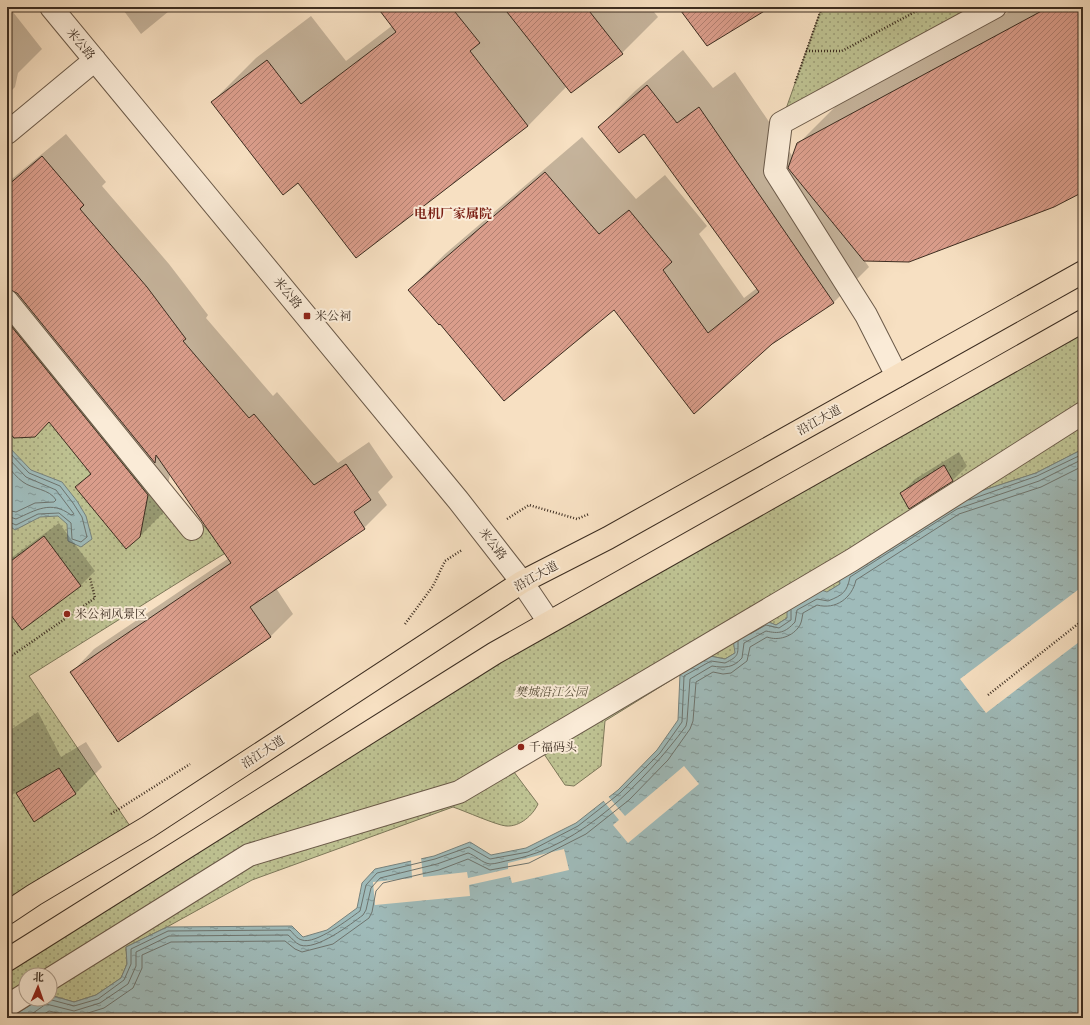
<svg xmlns="http://www.w3.org/2000/svg" width="1090" height="1025" viewBox="0 0 1090 1025" font-family="'Old Standard TT','Noto Serif SC',serif">
<style>
.park{fill:url(#park-dots);stroke:#7d785a}
.water{fill:url(#water-ripples);stroke:#77827d}
.pier{fill:#f7e0c2}
.shadow{fill:#0003}
.lines{fill:none;stroke-linecap:round;stroke-linejoin:round}
.shore{stroke:#6e746e;stroke-width:1}
.building{fill:url(#building-hatch);stroke:#3c2d21}
.minor-casing{stroke:#6b5a49;stroke-width:24}
.major-casing{stroke:#3c2d21;stroke-width:24}
.path{stroke:#3c2d21;stroke-width:2.5;stroke-dasharray:1 2;stroke-linecap:butt}
.minor{stroke:#faebd7;stroke-width:22}
.major{stroke:#f7e0c2;stroke-width:22}
.poi-dot{fill:#8f2418;stroke:#faebd7;stroke-width:1.5}
.labels{text-anchor:middle;stroke-width:4;stroke-linejoin:round;paint-order:stroke}
.street-label{font-size:12px;fill:#3c2d21;stroke:#faebd7}
.poi-label{font-size:12px;fill:#3c2d21;stroke:#faebd7;text-anchor:start}
.park-label{font-size:12px;font-style:italic;fill:#5c523d;stroke:#faebd7}
.neighbourhood-label{font-size:13px;font-weight:bold;fill:#7a1f14;stroke:#faebd7}
</style>
<defs>
<pattern id="park-dots" width="8" height="8" patternUnits="userSpaceOnUse"><rect width="8" height="8" fill="#bec292"/><path d="M2 2h.1M6 6h.1" fill="none" stroke="#9c9e77" stroke-width="1.8" stroke-linecap="round"/></pattern>
<pattern id="water-ripples" width="26" height="14" patternUnits="userSpaceOnUse"><rect width="26" height="14" fill="#9fbbba"/><path d="M2 4q2-2 4 0t4 0M15 11q2-2 4 0t4 0" fill="none" stroke="#839897"/></pattern>
<pattern id="building-hatch" width="6" height="6" patternUnits="userSpaceOnUse"><rect width="6" height="6" fill="#da9d8b"/><path d="M-1 1l2-2M0 6l6-6M5 7l2-2" fill="none" stroke="#b28071"/></pattern>
</defs>
<rect width="100%" height="100%" fill="#f7e0c2"/>
<filter id="stains"><feTurbulence type="fractalNoise" baseFrequency=".005" numOctaves="4"/><feColorMatrix values="0 0 0 0 .2 0 0 0 0 .09 0 0 0 0 .02 0 0 0 .5 -.17"/></filter>
<radialGradient id="worn" r=".72"><stop offset=".6" stop-color="#630" stop-opacity="0"/><stop offset="1" stop-color="#630" stop-opacity=".3"/></radialGradient>
<path class="park" d="M 822,7 L 994,7 L 781,123 Z
M 7,303 L 227,552 L 29,676 L 132,829 L 7,900 Z
M 1083,321 L 1083,449 L 1036,473 L 975,493 L 839,573 L 840,584 L 776,625 L 766,621 L 735,653 L 725,659 L 710,656 L 605,721 L 601,766 L 574,786 L 565,785 L 544,754 L 514,772 L 538,804 C 533,815 520,827 506,826 C 496,825 465,811 453,807 L 252,880 L 167,927 L 126,947 L 127,964 L 121,978 L 96,995 L 74,1002 L 50,995 L 50,975 L 26,975 L 26,999 L 40,999 L 7,1018 L 7,960 L 461,673 Z"/>
<path class="water" d="M 7,445 L 31,470 L 62,482 L 77,501 L 86,516 L 92,539 L 81,547 L 68,541 L 67,524 L 58,516 L 40,517 L 15,530 L 7,524 Z
M 1083,449 L 1083,1018 L 10,1018 L 40,999 L 50,999 L 50,995 L 74,1002 L 96,995 L 121,978 L 127,964 L 126,947 L 167,927 L 292,926 L 303,937 L 327,930 L 357,908 L 362,883 L 375,869 L 434,856 L 470,842 L 491,855 L 526,848 L 576,823 L 618,790 L 657,750 L 678,720 L 680,674 L 710,656 L 725,659 L 735,653 L 733,639 L 766,621 L 776,625 L 787,618 L 787,605 L 816,588 L 827,592 L 840,584 L 839,574 L 975,493 L 1036,473 Z"/>
<path class="pier" d="M 1083,586 L 1083,639 L 986,713 L 960,679 Z
M 684,766 L 699,784 L 628,843 L 613,825 L 619,820 L 602,799 L 607,795 L 625,816 Z
M 564,849 L 569,870 L 512,883 L 510,876 L 469,885 L 470,896 L 375,905 L 373,882 L 412,878 L 411,859 L 421,857 L 423,877 L 467,872 L 468,878 L 508,869 L 508,863 Z"/>
<path class="shadow" d="M 7,7 L 9,7 L 42,49 L 18,73 L 15,87 L 7,95 Z
M 121,7 L 174,7 L 141,34 Z
M 378,7 L 650,7 L 658,17 L 622,53 L 567,86 L 528,126 L 356,257 L 298,182 L 212,102 L 256,58 L 311,16 L 346,61 L 393,25 Z
M 1018,7 L 1083,7 L 1083,191 L 864,260 L 869,267 L 833,303 L 772,344 L 694,412 L 614,308 L 440,322 L 409,290 L 445,254 L 582,137 L 636,199 L 665,175 L 707,226 L 699,234 L 744,298 L 757,288 L 644,132 L 599,127 L 635,91 L 683,50 L 713,88 L 735,72 L 793,157 L 798,144 L 837,105 Z
M 66,134 L 106,182 L 102,186 L 169,264 L 208,315 L 206,318 L 273,396 L 277,392 L 338,463 L 369,442 L 393,477 L 378,492 L 387,505 L 364,528 L 276,588 L 293,614 L 270,637 L 72,672 L 94,649 L 229,558 L 170,474 L 163,513 L 140,536 L 76,487 L 91,473 L 49,421 L 7,429 L 7,183 Z
M 959,452 L 967,466 L 953,480 L 910,507 L 901,493 L 915,479 Z
M 59,523 L 95,571 L 81,585 L 22,629 L 7,608 L 7,561 Z
M 38,712 L 61,757 L 86,742 L 102,767 L 75,794 L 34,820 L 17,792 L 7,798 L 7,732 Z"/>
<g class="lines">
<path class="shore" d="M 7,450 L 29,473 L 60,486 L 73,503 L 82,517 L 87,537 L 81,542 L 72,539 L 71,523 L 59,513 L 38,514 L 16,525 L 7,521
M 7,457 L 26,477 L 56,490 L 74,514 L 71,515 C 51,500 36,510 16,519 L 7,516
M 7,466 C 12,471 17,478 23,482 C 32,489 50,489 56,500 L 54,502 L 35,503 L 16,512 L 7,510
M 969,500 L 1037,476 L 1083,454
M 750,634 L 766,625 L 779,628 L 791,620 L 791,610
M 48,999 L 74,1006 L 98,999 L 124,980 L 131,964 L 131,949 L 168,931 L 290,930 C 293,933 297,939 302,940 C 315,945 349,919 360,911 L 366,885 L 377,873 L 435,859 L 469,847 L 490,859 L 528,852 L 578,826 L 620,793 L 660,753 L 682,722 L 684,676 L 711,661 L 725,663 C 739,656 738,655 738,641
M 26,1018 L 46,1004 L 74,1011 L 100,1003 L 128,984 L 136,966 L 136,952 L 169,936 L 288,935 C 292,938 295,943 300,945 C 316,951 351,924 363,915 L 366,910 L 371,888 L 380,878 L 437,864 L 468,853 C 475,855 482,863 490,864 C 496,864 504,861 511,860 C 581,847 645,781 686,726 L 687,721 L 690,679 L 712,666 C 725,668 733,668 742,658 L 744,643 L 766,631 C 779,634 785,633 795,622 L 797,610 L 817,599 L 828,601 C 843,595 847,592 850,577 L 957,509 L 1039,481 L 1083,459
M 38,1018 L 49,1011 L 75,1017 L 104,1008 L 133,988 L 142,968 L 142,955 L 171,942 L 285,941 L 295,949 L 302,952 L 333,944 L 369,918 L 372,912 L 376,891 L 383,883 L 439,870 L 468,859 L 490,870 L 529,863 L 586,834 L 629,800 L 668,760 L 690,729 L 693,721 L 696,682 L 713,672 L 723,674 L 731,673 L 747,661 L 750,647 L 767,637 C 778,641 793,637 800,625 C 802,621 802,617 803,613 L 817,605 C 836,610 852,598 856,580 L 959,514 L 1041,487 L 1083,466"/>
</g>
<path class="building" d="M 377,7 L 451,7 L 480,43 L 470,51 L 528,126 L 356,258 L 298,183 L 283,195 L 211,102 L 267,60 L 301,104 L 396,32 Z
M 503,7 L 586,7 L 623,54 L 571,93 Z
M 678,7 L 771,7 L 707,46 Z
M 1049,7 L 1083,7 L 1083,192 L 1054,207 L 909,262 L 864,261 L 788,168 L 797,143 Z
M 647,85 L 677,123 L 699,107 L 834,303 L 772,344 L 694,414 L 614,310 L 504,401 L 440,324 L 439,325 L 408,290 L 545,172 L 599,234 L 629,210 L 672,262 L 663,270 L 708,333 L 759,292 L 644,134 L 619,153 L 598,127 Z
M 42,156 L 84,205 L 80,209 L 147,287 L 186,339 L 183,341 L 249,418 L 254,414 L 314,485 L 346,464 L 371,500 L 354,512 L 365,529 L 250,607 L 271,637 L 118,742 L 70,672 L 231,563 L 156,455 L 155,463 L 17,293 L 7,289 L 7,186 Z
M 7,321 L 148,495 L 140,537 L 126,549 L 75,487 L 91,474 L 49,422 L 35,437 L 14,438 L 7,430 Z
M 944,465 L 953,481 L 909,509 L 900,493 Z
M 44,536 L 81,586 L 22,630 L 7,610 L 7,564 Z
M 59,768 L 76,794 L 34,822 L 16,793 Z"/>
<g class="lines">
<g class="minor-casing">
<path id="minor" d="M 51,7 L 458,500 L 522,582 L 549,622
M 7,133 L 95,60
M 7,301 L 192,529
M 897,376 L 866,315 L 775,171 L 781,123 L 995,7
M 50,979 L 249,855 L 459,792 L 852,560 L 1083,413
M 7,1006 L 26,994"/>
</g>
<g class="major-casing">
<path id="major" d="M 7,913 L 34,895 L 148,827 L 522,582 L 608,538 L 1083,272
M 7,960 L 495,653 L 1083,321"/>
</g>
<path class="path" d="M 806,51 L 842,51 L 924,7
M 795,83 L 822,7
M 507,519 L 529,505 L 577,519 L 589,514
M 405,624 L 433,586 L 445,561 L 462,550
M 7,659 L 95,598 L 90,578
M 988,695 L 1083,620
M 111,814 L 190,764"/>
<use href="#minor" class="minor"/>
<use href="#major" class="major"/>
</g>
<g class="poi-dot">
<rect x="303" y="312" width="8" height="8" rx="2"/>
<circle cx="67" cy="614" r="4"/>
<circle cx="521" cy="747" r="4"/>
</g>
<g class="labels">
<g class="street-label">
<text transform="translate(81 44) rotate(50)" y="4">米公路</text>
<text transform="translate(288 293) rotate(50)" y="4">米公路</text>
<text transform="translate(819 420) rotate(-29)" y="4">沿江大道</text>
<text transform="translate(493 544) rotate(52)" y="4">米公路</text>
<text transform="translate(536 576) rotate(-29)" y="4">沿江大道</text>
<text transform="translate(263 752) rotate(-33)" y="4">沿江大道</text>
</g>
<g class="poi-label">
<text x="315" y="320">米公祠</text>
<text x="75" y="618">米公祠风景区</text>
<text x="529" y="751">千福码头</text>
</g>
<g class="park-label">
<text x="551" y="696">樊城沿江公园</text>
</g>
<g class="neighbourhood-label">
<text x="453" y="218">电机厂家属院</text>
</g>
</g>
<rect width="1090" height="1025" fill="none" stroke="#f7e0c2" stroke-width="24"/>
<rect x="8" y="8" width="1074" height="1009" fill="none" stroke="#3c2d21" stroke-width="2"/>
<rect x="12" y="12" width="1066" height="1001" fill="none" stroke="#3c2d21"/>
<g transform="translate(38 987) rotate(2)"><circle r="19" fill="#faebd7" stroke="#ae9f8e"/>
<path d="M0-3L7 15L0 10L-7 15Z" fill="#8f2418"/>
<text y="-6" font-size="11" font-weight="bold" text-anchor="middle" fill="#3c2d21">北</text>
</g>
<rect width="100%" height="100%" filter="url(#stains)"/>
<rect width="100%" height="100%" fill="url(#worn)"/>
</svg>
